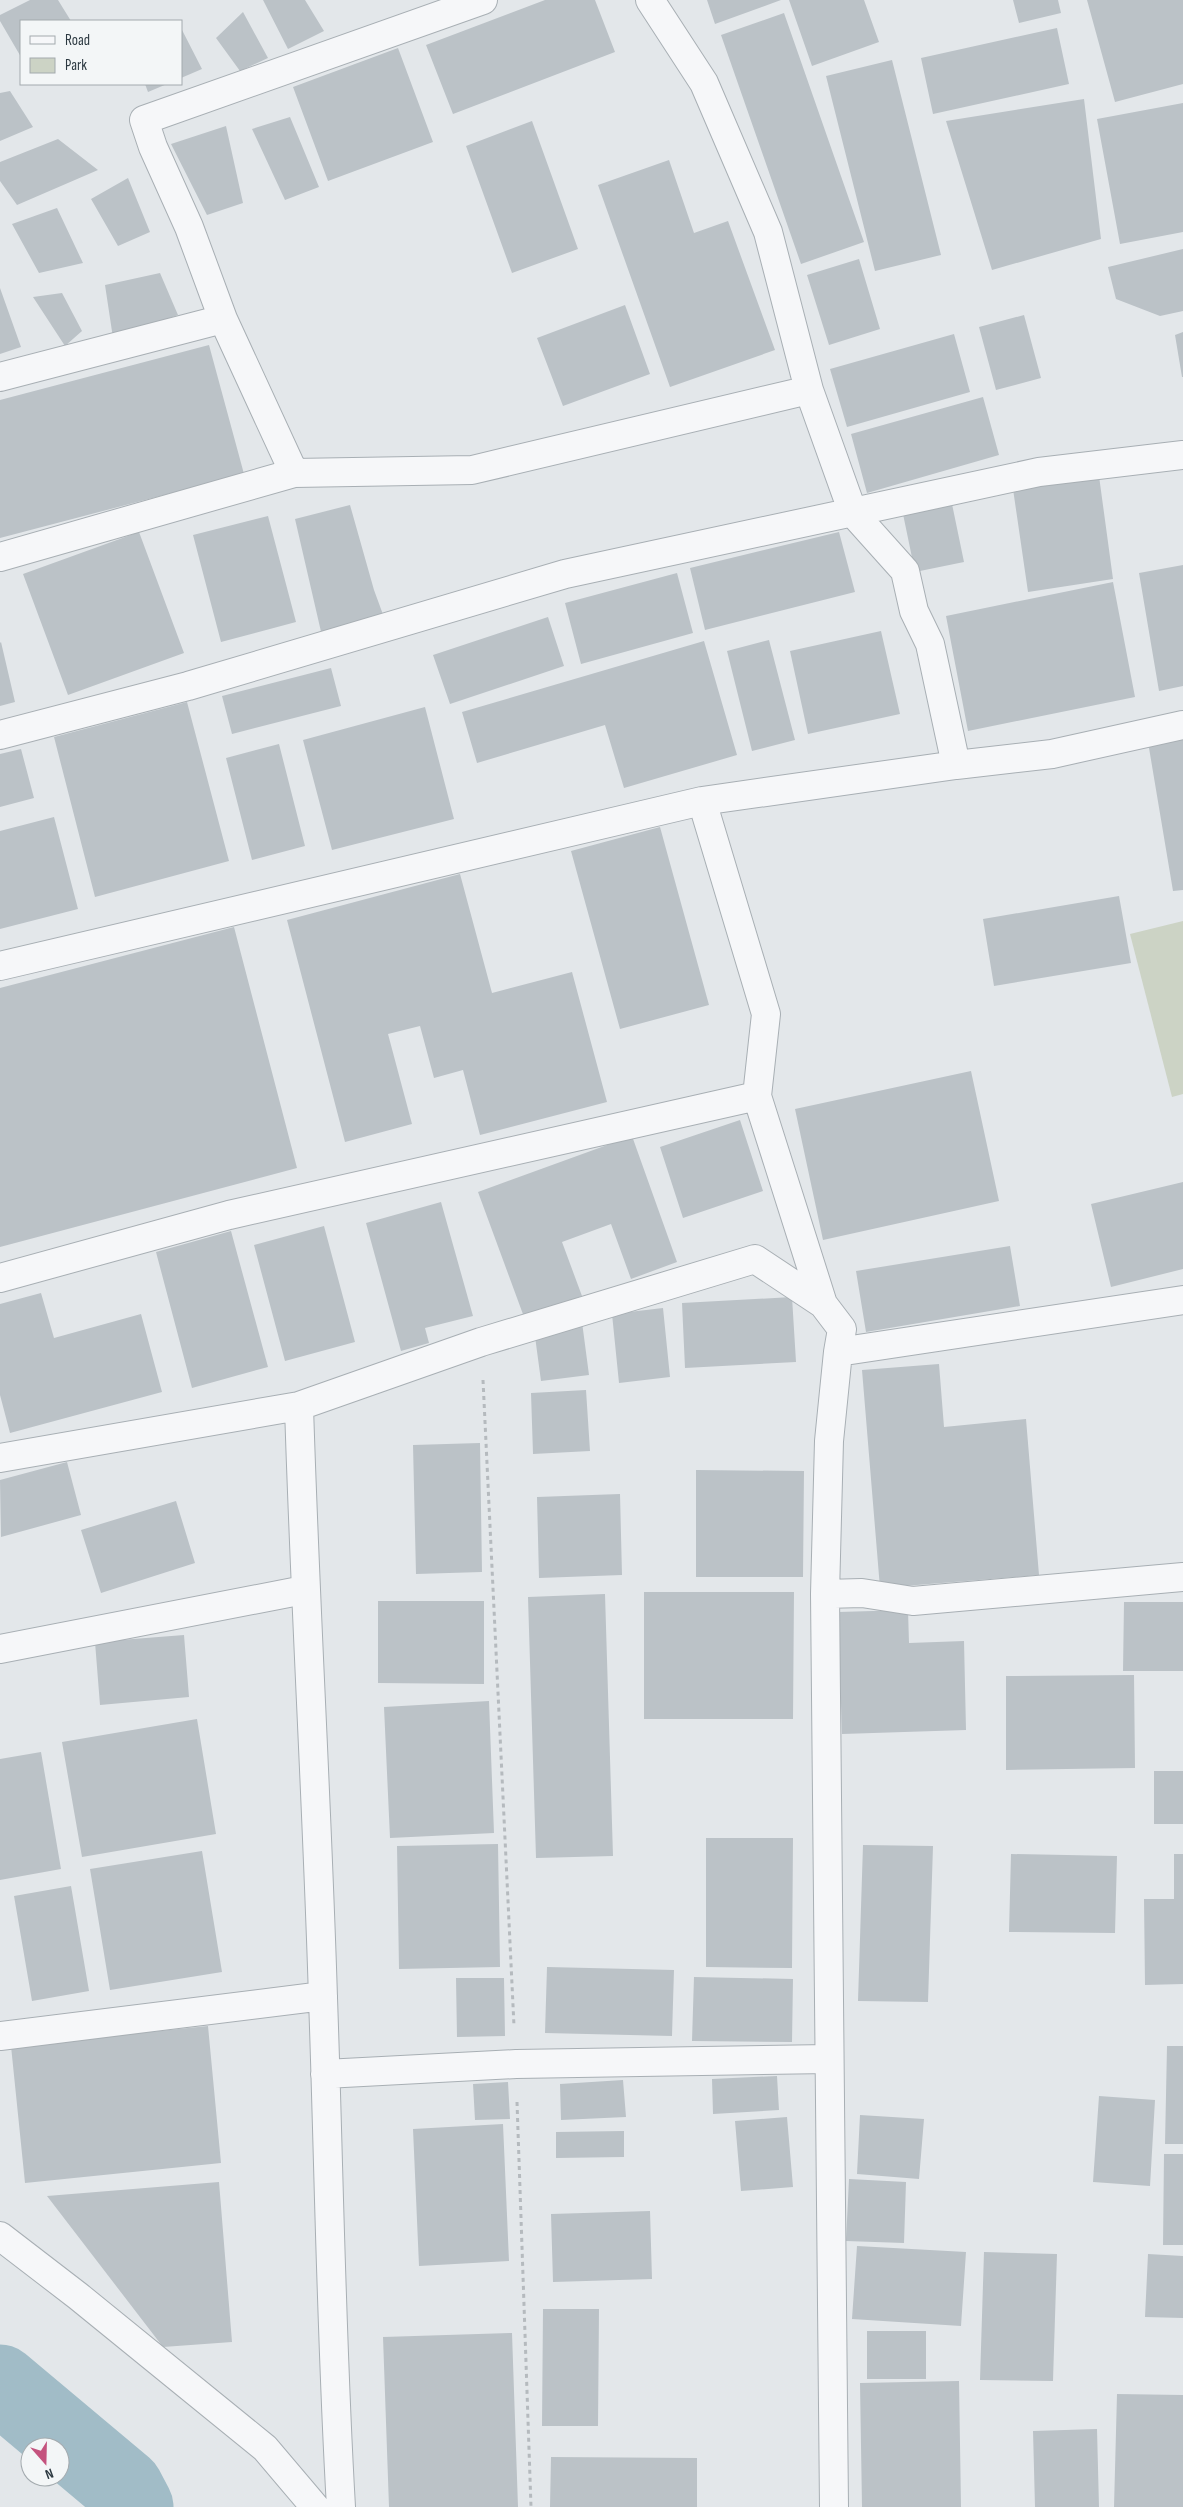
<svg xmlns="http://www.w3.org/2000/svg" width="1183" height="2507" viewBox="0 0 1183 2507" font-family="'Sofia Sans Condensed',sans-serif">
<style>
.green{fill:#ccd3c5}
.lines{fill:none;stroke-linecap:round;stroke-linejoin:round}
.river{stroke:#a1bcc7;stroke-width:79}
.building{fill:#bbc2c7}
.minor-casing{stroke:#a8afb4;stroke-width:30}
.path{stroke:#b5babe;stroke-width:3;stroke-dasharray:4 4;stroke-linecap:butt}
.minor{stroke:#f6f7f9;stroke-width:28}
</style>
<rect width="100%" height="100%" fill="#e3e7ea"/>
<path class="green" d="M 1183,921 L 1183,1094 L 1172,1097 L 1130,934 Z"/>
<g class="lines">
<path class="river" d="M 0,2384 L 124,2488 L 134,2507"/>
</g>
<path class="building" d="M 30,0 L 58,0 L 71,21 L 21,21 L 21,57 L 0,21 L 0,15 Z
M 263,0 L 305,0 L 324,31 L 288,49 Z
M 545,0 L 595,0 L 615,52 L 453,114 L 426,45 Z
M 707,0 L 781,0 L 715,24 Z
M 789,0 L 864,0 L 879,42 L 812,66 Z
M 1013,0 L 1058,0 L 1061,13 L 1019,23 Z
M 1087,0 L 1183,0 L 1183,84 L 1115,102 Z
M 243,12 L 268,58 L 240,71 L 216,38 Z
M 784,13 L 864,242 L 801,264 L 721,35 Z
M 181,28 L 202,69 L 181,78 Z
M 1057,28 L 1069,84 L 933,114 L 921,58 Z
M 398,48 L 433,142 L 328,181 L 293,87 Z
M 892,60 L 941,255 L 875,271 L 826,76 Z
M 145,84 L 167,84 L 148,92 Z
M 10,91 L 33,127 L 0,141 L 0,93 Z
M 1084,99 L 1101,239 L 992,270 L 946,121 Z
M 1183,103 L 1183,232 L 1120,244 L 1097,119 Z
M 290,117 L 319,187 L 285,200 L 252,129 Z
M 532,121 L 578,249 L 512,273 L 466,146 Z
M 226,126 L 243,203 L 207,215 L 171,144 Z
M 58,139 L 98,170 L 17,205 L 0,181 L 0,162 Z
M 669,160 L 694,233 L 728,221 L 775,350 L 670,387 L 598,185 Z
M 128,178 L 150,232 L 118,246 L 91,199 Z
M 57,208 L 83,263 L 39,273 L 12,224 Z
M 1183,249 L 1183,311 L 1160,316 L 1116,299 L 1108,267 Z
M 859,259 L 880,329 L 829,345 L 807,275 Z
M 160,273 L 178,315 L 113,338 L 105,285 Z
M 0,288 L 21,347 L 0,354 Z
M 62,293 L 82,331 L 65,346 L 33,297 Z
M 625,305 L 650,374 L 563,406 L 537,338 Z
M 1024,315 L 1041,378 L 996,390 L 979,327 Z
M 1183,332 L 1183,377 L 1182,377 L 1175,335 Z
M 954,334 L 970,392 L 847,427 L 830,369 Z
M 209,345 L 244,474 L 0,538 L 0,400 Z
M 983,397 L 999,455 L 867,493 L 851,434 Z
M 1099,476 L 1113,579 L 1028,592 L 1013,489 Z
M 952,504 L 964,562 L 915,572 L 903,514 Z
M 350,505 L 374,590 L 385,620 L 322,636 L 295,519 Z
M 268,516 L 296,622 L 221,642 L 193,535 Z
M 139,532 L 184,653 L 68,695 L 23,574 Z
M 839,532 L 855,592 L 705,630 L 690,568 Z
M 1183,565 L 1183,686 L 1159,691 L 1139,573 Z
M 677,573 L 693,633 L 581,664 L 565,603 Z
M 1113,582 L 1135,697 L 968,731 L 946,616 Z
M 548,617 L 564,666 L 450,704 L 433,655 Z
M 881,631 L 900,714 L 808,734 L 790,651 Z
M 769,640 L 795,740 L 752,751 L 727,651 Z
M 704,641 L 737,755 L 624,788 L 605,725 L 477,763 L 462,712 Z
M 1,642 L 15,702 L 0,706 L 0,643 Z
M 331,668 L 341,706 L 232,734 L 222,696 Z
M 187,702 L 229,861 L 95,897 L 54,737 Z
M 425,707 L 454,819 L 332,850 L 303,740 Z
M 1183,736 L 1183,890 L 1173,891 L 1148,742 Z
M 279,744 L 305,846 L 252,860 L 226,758 Z
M 21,749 L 34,798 L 0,807 L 0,754 Z
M 54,817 L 78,909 L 0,929 L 0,831 Z
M 660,827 L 709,1005 L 620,1029 L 571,851 Z
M 460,874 L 492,993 L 572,972 L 607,1102 L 480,1135 L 463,1070 L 434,1078 L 420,1026 L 388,1034 L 412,1124 L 345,1142 L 287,920 Z
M 1119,896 L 1131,963 L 994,986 L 983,919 Z
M 234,927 L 297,1168 L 0,1247 L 0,988 Z
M 971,1071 L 999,1201 L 823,1240 L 795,1109 Z
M 740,1120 L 763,1191 L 683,1218 L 660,1147 Z
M 632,1136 L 677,1262 L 631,1279 L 611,1224 L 562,1242 L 582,1296 L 524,1317 L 478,1192 Z
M 1183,1182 L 1183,1269 L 1111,1287 L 1091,1204 Z
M 441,1202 L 473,1316 L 425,1328 L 429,1343 L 401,1351 L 366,1223 Z
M 324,1226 L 355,1342 L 285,1361 L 254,1245 Z
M 231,1231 L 268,1367 L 192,1388 L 156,1252 Z
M 1010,1246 L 1020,1306 L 866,1332 L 856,1271 Z
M 41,1293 L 54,1338 L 141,1314 L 162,1392 L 10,1433 L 0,1395 L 0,1304 Z
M 792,1297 L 796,1362 L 685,1368 L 682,1303 Z
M 663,1308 L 670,1377 L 619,1383 L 612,1314 Z
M 582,1322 L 589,1375 L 541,1381 L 534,1329 Z
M 939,1364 L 944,1427 L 1026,1419 L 1039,1575 L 880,1588 L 862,1370 Z
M 586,1390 L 590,1451 L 533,1454 L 531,1393 Z
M 480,1443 L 482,1572 L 416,1574 L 413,1445 Z
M 67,1462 L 81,1515 L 1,1537 L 0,1480 Z
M 696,1470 L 804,1471 L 803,1577 L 696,1577 Z
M 620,1494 L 622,1575 L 539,1578 L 537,1497 Z
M 176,1501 L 195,1563 L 101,1593 L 81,1530 Z
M 644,1592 L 794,1592 L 793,1719 L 644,1719 Z
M 605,1594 L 613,1856 L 536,1858 L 528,1597 Z
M 378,1601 L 484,1601 L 484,1684 L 378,1683 Z
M 1124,1602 L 1183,1602 L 1183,1671 L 1123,1671 Z
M 908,1610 L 909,1643 L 964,1641 L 966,1730 L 842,1734 L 838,1612 Z
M 184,1635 L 189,1697 L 100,1705 L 95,1642 Z
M 1134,1675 L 1135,1768 L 1006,1770 L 1006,1676 Z
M 489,1701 L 494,1833 L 390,1838 L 384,1707 Z
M 197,1719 L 216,1834 L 82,1857 L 62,1742 Z
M 41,1752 L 61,1869 L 0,1880 L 0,1759 Z
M 1154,1771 L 1183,1771 L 1183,1824 L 1154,1824 Z
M 706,1838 L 793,1838 L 792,1968 L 706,1967 Z
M 498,1844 L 500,1967 L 399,1969 L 397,1846 Z
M 863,1845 L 933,1846 L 928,2002 L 858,2001 Z
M 202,1851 L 222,1972 L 110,1990 L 90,1869 Z
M 1011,1854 L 1117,1856 L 1115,1933 L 1009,1932 Z
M 1174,1854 L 1183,1854 L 1183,1984 L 1145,1985 L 1144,1899 L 1174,1899 Z
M 71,1886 L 89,1991 L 32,2001 L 14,1896 Z
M 547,1967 L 674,1970 L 672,2036 L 545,2033 Z
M 694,1977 L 793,1979 L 792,2042 L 692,2041 Z
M 456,1978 L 504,1978 L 505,2036 L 457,2037 Z
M 208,2026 L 221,2163 L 25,2183 L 11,2046 Z
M 1167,2046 L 1183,2046 L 1183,2144 L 1165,2144 Z
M 777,2076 L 779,2110 L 713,2114 L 712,2079 Z
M 623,2080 L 626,2117 L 561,2120 L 560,2084 Z
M 508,2082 L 510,2119 L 475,2120 L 473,2084 Z
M 1099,2096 L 1155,2100 L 1150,2186 L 1093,2182 Z
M 860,2115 L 924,2119 L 919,2179 L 857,2174 Z
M 787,2117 L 793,2187 L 741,2191 L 735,2121 Z
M 503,2124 L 509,2261 L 419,2266 L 413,2129 Z
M 624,2131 L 624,2157 L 556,2158 L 556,2132 Z
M 1164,2154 L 1183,2154 L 1183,2245 L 1163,2245 Z
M 849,2179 L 906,2182 L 904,2243 L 846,2241 Z
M 219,2182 L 232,2342 L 163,2347 L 47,2196 Z
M 650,2211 L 652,2279 L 553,2282 L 551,2214 Z
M 857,2246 L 966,2252 L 961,2326 L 852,2319 Z
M 984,2252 L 1057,2254 L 1053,2381 L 980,2380 Z
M 1148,2254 L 1183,2256 L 1183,2318 L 1145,2317 Z
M 543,2309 L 599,2309 L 598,2426 L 542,2426 Z
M 867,2331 L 926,2331 L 926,2379 L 867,2379 Z
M 512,2333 L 518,2507 L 389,2507 L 383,2337 Z
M 959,2381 L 961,2507 L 862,2507 L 860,2383 Z
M 1117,2394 L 1183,2395 L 1183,2507 L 1114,2507 Z
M 1097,2429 L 1099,2507 L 1035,2507 L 1033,2431 Z
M 551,2457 L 697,2458 L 697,2507 L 550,2507 Z"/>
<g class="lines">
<g class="minor-casing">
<path id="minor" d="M 650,0 L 704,83 L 768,232 L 809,390 L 853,513 L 905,571 L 914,611 L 930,644 L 956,765
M 223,319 L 189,227 L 153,147 L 144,120 L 483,0
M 0,377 L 223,319 L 294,473
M 0,557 L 294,473 L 472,470 L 809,390
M 0,735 L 188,686 L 565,574 L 1039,472 L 1183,455
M 0,966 L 702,801
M 0,1278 L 229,1215 L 757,1096
M 838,1352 L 1183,1300
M 299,1406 C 305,1604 317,1801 323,1998 C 329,2168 331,2338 341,2507
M 0,1458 L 299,1406 L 481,1342 L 755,1259 L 823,1304
M 825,1594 L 862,1593 L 913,1601 L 1183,1577
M 0,1649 L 304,1590
M 0,2036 L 323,1996
M 325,2074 L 516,2064 L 829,2059
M 0,2236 L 78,2296 L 265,2448 L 315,2507
M 834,2507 L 825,1594 L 829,1441 L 838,1352 L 842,1329 L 823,1304 L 757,1096 L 766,1014 L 702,801 L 956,765 L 1052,754 L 1183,725"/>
</g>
<path class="path" d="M 483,1380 L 514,2026
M 517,2102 L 531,2507"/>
<use href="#minor" class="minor"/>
</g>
<rect x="20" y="20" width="162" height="65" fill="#f3f6f7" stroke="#a3aaae"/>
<rect x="30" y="36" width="25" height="8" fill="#f6f7f9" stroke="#a3aaae"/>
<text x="65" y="45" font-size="15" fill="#2c3941">Road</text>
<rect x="30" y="58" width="25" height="15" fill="#ccd3c5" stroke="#a3aaae"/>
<text x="65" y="70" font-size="15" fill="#2c3941">Park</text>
<g transform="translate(45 2462) rotate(160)"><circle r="24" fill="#f3f6f7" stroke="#a3aaae"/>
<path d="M0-4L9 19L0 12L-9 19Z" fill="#c4537e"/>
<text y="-8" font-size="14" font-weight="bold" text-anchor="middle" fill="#2c3941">N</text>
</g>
</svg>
